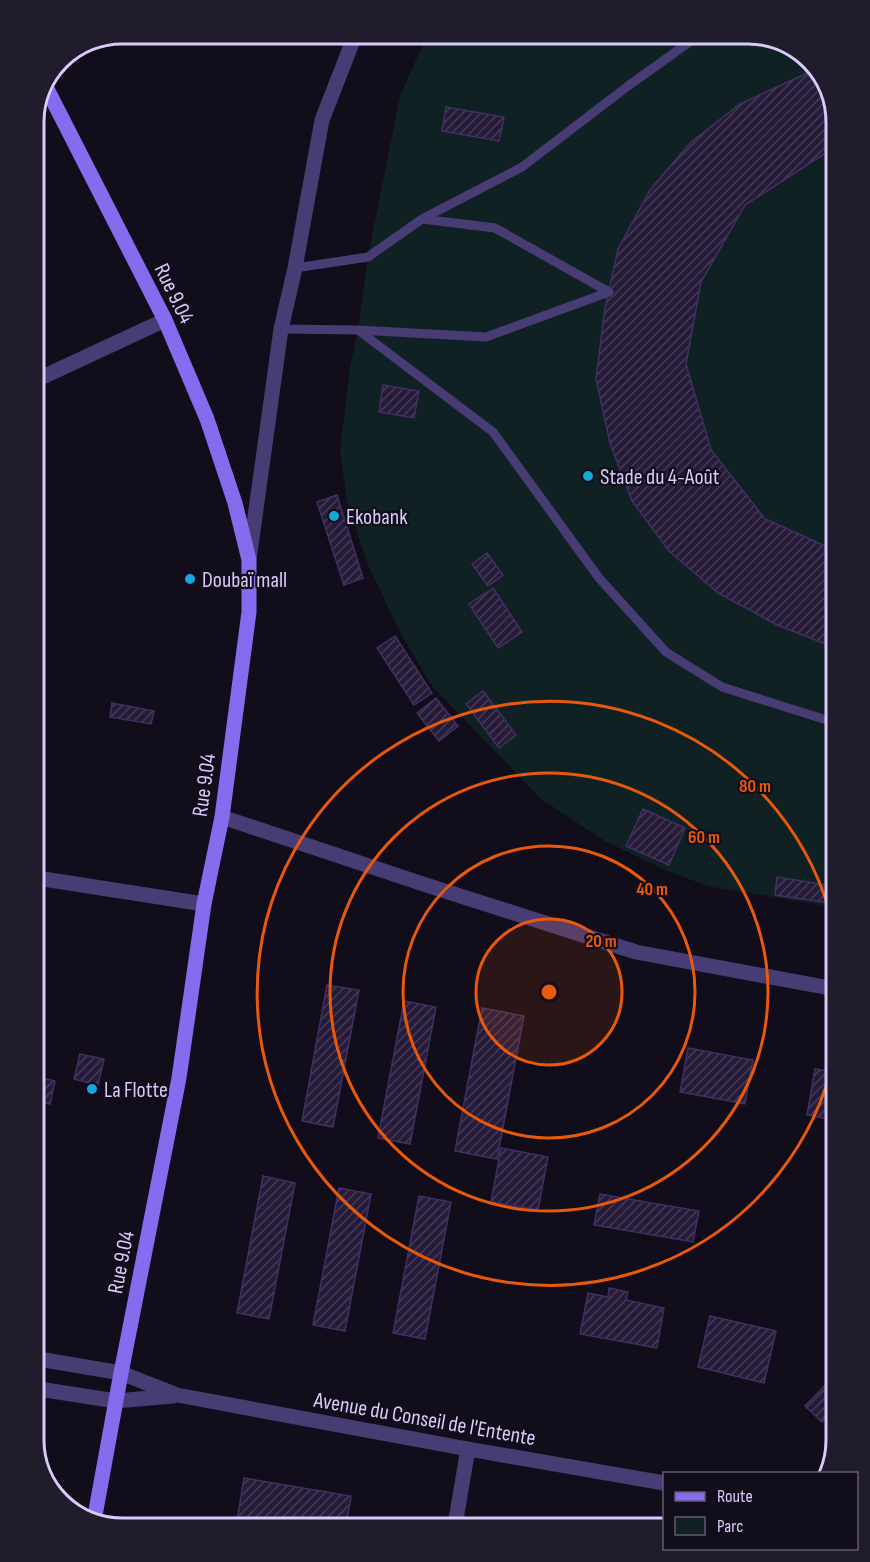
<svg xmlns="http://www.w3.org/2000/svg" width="870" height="1562" viewBox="0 0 870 1562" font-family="'Sofia Sans Condensed',sans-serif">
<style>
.green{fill:#102123}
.building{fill:url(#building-hatch);stroke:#422f63;stroke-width:1.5}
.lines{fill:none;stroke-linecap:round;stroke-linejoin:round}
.service{stroke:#483c74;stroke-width:9}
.minor{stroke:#483c74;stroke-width:15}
.tertiary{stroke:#483c74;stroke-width:15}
.secondary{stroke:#856cef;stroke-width:15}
.ring{fill:none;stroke:#e8590c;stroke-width:3}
.poi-dot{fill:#17a7da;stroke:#110d1a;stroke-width:2}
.labels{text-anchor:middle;stroke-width:4.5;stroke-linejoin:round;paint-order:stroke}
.street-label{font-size:22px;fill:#d8cbfa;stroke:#110d1a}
.poi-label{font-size:22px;fill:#d8cbfa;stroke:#110d1a;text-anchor:start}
.rim{fill:none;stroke:#d8cbfa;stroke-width:3}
.centre{fill:#e8590c;stroke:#110d1a;stroke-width:3}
.ring-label{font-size:18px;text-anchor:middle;font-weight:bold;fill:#e8590c;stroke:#110d1a;stroke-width:4.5;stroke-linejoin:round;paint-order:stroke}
</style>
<defs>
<pattern id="building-hatch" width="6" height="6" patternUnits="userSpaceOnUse" patternTransform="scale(1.5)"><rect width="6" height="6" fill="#261b39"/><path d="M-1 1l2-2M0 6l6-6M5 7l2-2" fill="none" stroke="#453b57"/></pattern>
</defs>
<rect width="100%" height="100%" fill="#110d1a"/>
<path class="green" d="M 428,33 L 754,33 L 798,48 L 830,88 L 834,907 L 707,886 L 661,868 L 605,841 L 541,799 L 432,686 L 400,632 L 368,565 L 347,502 L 340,450 L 350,367 L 358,330 L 368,257 L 400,96 Z"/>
<path class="building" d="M 817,71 L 830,88 L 830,154 L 824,154 L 745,205 L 701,282 L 686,364 L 711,450 L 765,519 L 832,549 L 833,647 L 777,625 L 718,593 L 669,551 L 632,501 L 610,443 L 596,379 L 605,308 L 618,249 L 650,190 L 690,143 L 740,104 L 805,74 Z
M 446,107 L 504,117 L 499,141 L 442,131 Z
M 383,385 L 419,391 L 414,418 L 379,412 Z
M 337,495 L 363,578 L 344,585 L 317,502 Z
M 487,553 L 503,575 L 488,586 L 472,564 Z
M 493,588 L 522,632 L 498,648 L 469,604 Z
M 395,636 L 432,693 L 414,705 L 377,648 Z
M 483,691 L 516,735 L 499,748 L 466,704 Z
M 436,698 L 458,726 L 439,741 L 417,713 Z
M 112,703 L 154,711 L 151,724 L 110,717 Z
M 643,809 L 685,828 L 669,865 L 626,846 Z
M 777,877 L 833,886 L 830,903 L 775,895 Z
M 327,985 L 359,990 L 333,1127 L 302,1121 Z
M 404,1001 L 436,1007 L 410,1144 L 378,1138 Z
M 482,1008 L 524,1016 L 497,1159 L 455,1151 Z
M 688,1048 L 753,1060 L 745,1104 L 680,1092 Z
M 80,1054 L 104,1059 L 98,1085 L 74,1079 Z
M 815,1069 L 835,1072 L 835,1120 L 807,1115 Z
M 38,1077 L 55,1081 L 50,1104 L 38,1102 Z
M 501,1148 L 548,1157 L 538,1210 L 491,1202 Z
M 263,1176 L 295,1183 L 269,1319 L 237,1313 Z
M 339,1188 L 371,1194 L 345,1331 L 313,1325 Z
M 600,1194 L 699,1211 L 693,1242 L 594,1225 Z
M 419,1196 L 451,1202 L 425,1339 L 393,1333 Z
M 609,1288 L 628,1292 L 626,1300 L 664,1308 L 657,1348 L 580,1334 L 588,1293 L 608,1297 Z
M 710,1316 L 776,1331 L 764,1383 L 698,1367 Z
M 836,1374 L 837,1407 L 822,1422 L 805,1406 Z
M 244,1478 L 351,1496 L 346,1527 L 274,1527 L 237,1521 Z"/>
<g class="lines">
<path class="service" d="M 422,219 L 495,228 L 609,292
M 295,268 L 368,257 L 422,219 L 522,167 L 628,86 L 702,33
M 281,329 L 358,330 L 486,337 L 609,292
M 358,330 L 493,432 L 599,578 L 666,652 L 722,687 L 833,722"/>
<path class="minor" d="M 34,381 L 165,320
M 249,560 L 281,329 L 295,268 L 322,120 L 356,33
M 222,817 L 423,884 L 636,952 L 835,989
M 37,878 L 204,904
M 455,1525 L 468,1449"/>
<path class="tertiary" d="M 39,1359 L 121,1373 L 177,1395 L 468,1449 L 664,1483
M 39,1389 L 116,1401 L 173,1396"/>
<path class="secondary" d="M 46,87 L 165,320 L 207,419 L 235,503 L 249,560 L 249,612 L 222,817 L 204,904 L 179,1078 L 121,1373 L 94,1521"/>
</g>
<circle cx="549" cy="992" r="73" fill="#e8590c" fill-opacity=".12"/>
<g class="ring">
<circle cx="549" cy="992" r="73"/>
<circle cx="549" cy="992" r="146"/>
<circle cx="549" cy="992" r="219"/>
<path d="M835 1053A292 292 0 1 1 834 929"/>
</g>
<g class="poi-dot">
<circle cx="588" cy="476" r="6"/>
<circle cx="334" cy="516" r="6"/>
<circle cx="190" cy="579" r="6"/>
<circle cx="92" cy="1089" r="6"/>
</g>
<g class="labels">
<g class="street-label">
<text transform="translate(175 293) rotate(64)" y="8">Rue 9.04</text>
<text transform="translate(203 785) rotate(-82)" y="8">Rue 9.04</text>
<text transform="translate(120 1262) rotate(-79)" y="8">Rue 9.04</text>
<text transform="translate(425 1418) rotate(10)" y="8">Avenue du Conseil de l'Entente</text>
</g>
<g class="poi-label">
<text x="600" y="484">Stade du 4-Août</text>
<text x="346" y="524">Ekobank</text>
<text x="202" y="587">Doubaï mall</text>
<text x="104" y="1097">La Flotte</text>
</g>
</g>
<path d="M0 0H870V1562H0ZM122 44H748A78 78 0 0 1 826 122V1440A78 78 0 0 1 748 1518H122A78 78 0 0 1 44 1440V122A78 78 0 0 1 122 44Z" fill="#211c2c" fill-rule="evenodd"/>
<path class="rim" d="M122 44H748A78 78 0 0 1 826 122V1440A78 78 0 0 1 748 1518H122A78 78 0 0 1 44 1440V122A78 78 0 0 1 122 44Z"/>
<circle cx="549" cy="992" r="9" class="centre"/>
<g class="ring-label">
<text x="755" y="792">80 m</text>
<text x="704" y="843">60 m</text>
<text x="652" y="895">40 m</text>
<text x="601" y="947">20 m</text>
</g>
<rect x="663" y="1472" width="195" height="78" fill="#110d1a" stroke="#615974" stroke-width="1.5"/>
<rect x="675" y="1492" width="30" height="9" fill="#856cef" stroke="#615974" stroke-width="1.5"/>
<text x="717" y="1502" font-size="18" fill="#d8cbfa">Route</text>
<rect x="675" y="1517" width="30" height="18" fill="#102123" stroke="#615974" stroke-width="1.5"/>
<text x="717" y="1532" font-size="18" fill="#d8cbfa">Parc</text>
</svg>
